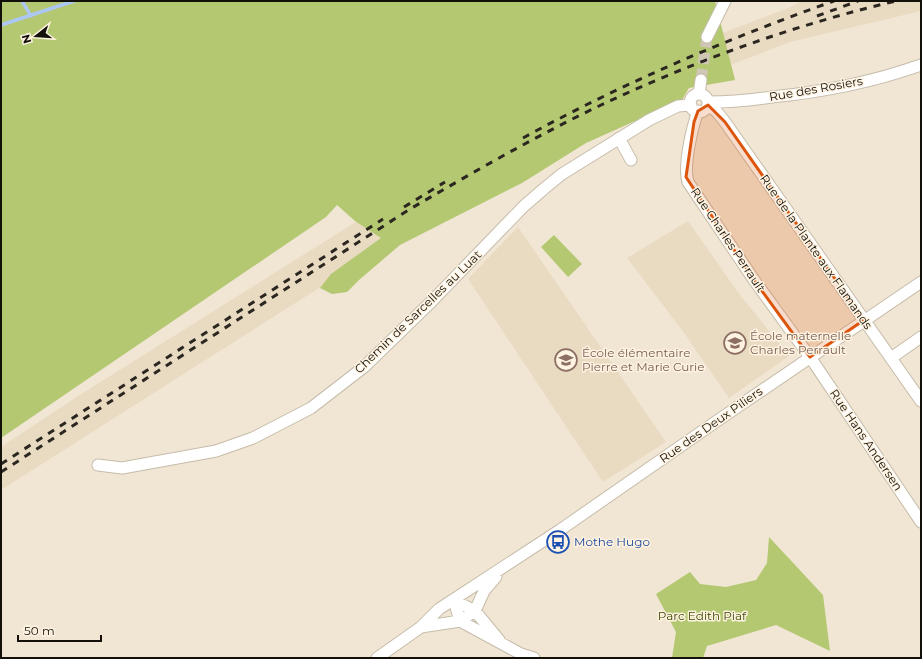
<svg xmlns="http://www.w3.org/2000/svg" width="922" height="659" viewBox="0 0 922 659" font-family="Montserrat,sans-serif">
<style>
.built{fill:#e9dac2}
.green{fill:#b3c871}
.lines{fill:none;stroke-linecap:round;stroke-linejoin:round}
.stream{stroke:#adc7f5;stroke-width:3.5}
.street-tunnel{stroke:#d0c6b6;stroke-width:11;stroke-dasharray:11 5.5;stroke-linecap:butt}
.street-casing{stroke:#c6bcaa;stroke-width:13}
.street{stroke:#fff;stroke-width:11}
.rail{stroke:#2b2720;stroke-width:3;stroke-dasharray:7 7;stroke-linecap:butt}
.marked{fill:#dd550c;fill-opacity:0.2;stroke:#dd550c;stroke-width:3;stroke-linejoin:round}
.labels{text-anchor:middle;stroke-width:3;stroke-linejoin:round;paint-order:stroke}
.street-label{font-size:12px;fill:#13100a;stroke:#fef3e1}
.education-label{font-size:12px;fill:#785e54;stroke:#fef3e1;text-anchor:start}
.transit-label{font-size:12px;fill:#164399;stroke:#fef3e1;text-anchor:start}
.park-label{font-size:12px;fill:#3c4802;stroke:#fef3e1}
</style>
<rect width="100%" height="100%" fill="#f1e6d4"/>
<path class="built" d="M 802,1 L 921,1 L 921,11 L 790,42 L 634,102 L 412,229 L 1,490 L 1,447 L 75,398 L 375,210 L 633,67 L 786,9 Z
M 688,221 L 737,291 L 789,356 L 729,398 L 682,330 L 627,258 Z
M 518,227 L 666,442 L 603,482 L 468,279 Z"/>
<path class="green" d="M 1,1 L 715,1 L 735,80 L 689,88 L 682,100 L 586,143 L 522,183 L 400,245 L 359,280 L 347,292 L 332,294 L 320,288 L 331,274 L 381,238 L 355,221 L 337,205 L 326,217 L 1,438 Z
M 554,235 L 582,264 L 568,277 L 541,247 Z
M 769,537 L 823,595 L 830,651 L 776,625 L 707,646 L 703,658 L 672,658 L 676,632 L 656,594 L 690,572 L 700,584 L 726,587 L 756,580 L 767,563 Z"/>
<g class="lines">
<path class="stream" d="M 22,1 L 31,16
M 1,25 L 74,1"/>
<path class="street-tunnel" d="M 701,80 L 707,37"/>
<g class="street-casing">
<path id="street" d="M 707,37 L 725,1
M 699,94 L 701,80
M690 103a9 9 0 1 1 18 0a9 9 0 1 1-18 0Z
M 708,102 C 730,102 751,100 772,97 C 823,92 873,82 921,65
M 708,105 L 717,112 L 725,122 L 921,401
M 698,111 C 692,128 683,166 688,182 L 754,280 L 810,357 L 921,522
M 619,138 L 631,160
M 891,358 L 921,337
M 98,465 L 122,468 L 216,451 L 253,438 L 311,408 L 364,367 L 431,302 L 524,206 L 546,187 L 562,174 L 649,120 L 678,106 L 691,105
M 454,600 L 460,621 L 521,654 L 534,658
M 454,600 L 475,611 L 499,640
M 421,627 L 460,621 L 475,611 L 484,591 L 496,577
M 377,658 L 421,627 L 439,609 L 560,530 L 714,423 L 921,282"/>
</g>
<use href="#street" class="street"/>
<path class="rail" d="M 817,16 L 858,1
M 523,138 C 623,83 727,39 834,1
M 404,207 L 445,182
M 1,464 L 383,219
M 1,472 L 410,209 C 472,173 534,137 599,106 C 694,61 794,25 896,1"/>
</g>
<path class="marked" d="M 708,105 L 725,122 L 864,320 L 810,357 L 754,280 L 686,177 L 694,122 L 698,111 Z"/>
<defs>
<g id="school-ring" transform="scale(1.15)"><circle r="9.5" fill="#fef3e1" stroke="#8d6e63" stroke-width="1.5"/><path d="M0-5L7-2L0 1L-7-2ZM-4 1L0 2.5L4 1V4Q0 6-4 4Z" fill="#8d6e63"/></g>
<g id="bus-ring" transform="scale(1.15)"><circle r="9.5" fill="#fef3e1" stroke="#1a4fb4" stroke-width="1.5"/><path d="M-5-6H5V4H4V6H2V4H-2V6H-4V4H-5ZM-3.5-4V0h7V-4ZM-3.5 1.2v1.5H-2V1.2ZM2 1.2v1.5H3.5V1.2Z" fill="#1a4fb4"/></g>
</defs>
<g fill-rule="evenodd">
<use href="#school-ring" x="735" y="343"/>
<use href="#school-ring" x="566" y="360"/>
<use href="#bus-ring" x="558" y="542"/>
</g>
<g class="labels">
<g class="street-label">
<text transform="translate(816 89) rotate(-10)" y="4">Rue des Rosiers</text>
<text transform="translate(728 240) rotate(56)" y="4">Rue Charles Perrault</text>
<text transform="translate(816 252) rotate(55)" y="4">Rue de la Plante aux Flamands</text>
<text transform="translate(418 312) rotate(-44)" y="4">Chemin de Sarcelles au Luat</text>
<text transform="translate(711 425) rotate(-35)" y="4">Rue des Deux Piliers</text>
<text transform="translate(866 440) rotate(56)" y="4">Rue Hans Andersen</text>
</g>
<g class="education-label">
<text x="750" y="340">École maternelle<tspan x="750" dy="14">Charles Perrault</tspan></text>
<text x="582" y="357">École élémentaire<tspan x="582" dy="14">Pierre et Marie Curie</tspan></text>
</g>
<g class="transit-label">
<text x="574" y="546">Mothe Hugo</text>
</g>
<g class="park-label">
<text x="702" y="620">Parc Edith Piaf</text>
</g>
</g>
<rect width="922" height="659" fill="none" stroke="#13100a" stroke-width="4"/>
<g transform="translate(36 36) rotate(253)" stroke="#fef3e1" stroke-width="3" paint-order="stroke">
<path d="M0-3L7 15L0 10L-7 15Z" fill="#13100a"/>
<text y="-6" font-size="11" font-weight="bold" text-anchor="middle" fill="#13100a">N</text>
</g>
<path d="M18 635v6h83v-6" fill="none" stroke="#13100a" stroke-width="2"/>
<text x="24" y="635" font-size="12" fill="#13100a" stroke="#fef3e1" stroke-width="3" paint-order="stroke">50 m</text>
</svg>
